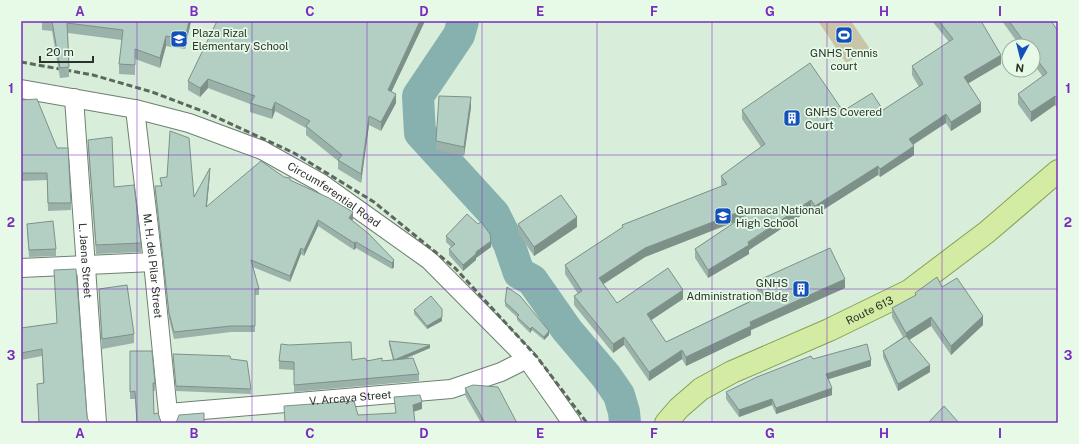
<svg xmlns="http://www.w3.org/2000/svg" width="1079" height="444" viewBox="0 0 1079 444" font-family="'Public Sans',sans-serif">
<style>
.pitch{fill:#c9c6a7}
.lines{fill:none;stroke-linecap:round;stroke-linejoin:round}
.river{stroke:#86b1af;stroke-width:32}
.street-casing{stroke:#6e806f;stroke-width:20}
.primary-casing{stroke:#86a151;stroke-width:24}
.street{stroke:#fff;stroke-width:18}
.primary{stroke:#d4eba3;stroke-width:22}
.rail{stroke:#5c685d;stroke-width:3;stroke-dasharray:6 3;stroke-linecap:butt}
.wall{fill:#9ab2a9}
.shaded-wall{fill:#7d9189}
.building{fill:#b3cfc4;stroke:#7d9189}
.grid{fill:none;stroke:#7b2cbf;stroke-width:1;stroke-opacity:0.55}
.labels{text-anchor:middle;stroke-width:3.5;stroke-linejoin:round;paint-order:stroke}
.poi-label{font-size:11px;fill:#2a322b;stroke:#e6fae7;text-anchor:start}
.street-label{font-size:11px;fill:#2a322b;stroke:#e6fae7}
.neatline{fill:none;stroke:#7b2cbf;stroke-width:1.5}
.grid-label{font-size:13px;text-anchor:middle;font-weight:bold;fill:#7b2cbf}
</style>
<rect width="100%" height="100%" fill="#d8edda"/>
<path class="pitch" d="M 818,21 L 851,21 L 870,49 L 846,63 Z"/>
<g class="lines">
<path class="river" d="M 463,21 L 459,35 L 418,96 L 420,133 L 494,214 L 509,244 L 519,273 L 532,280 L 567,330 L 606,376 L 619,395 L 624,412 L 625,423"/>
<g class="street-casing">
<g id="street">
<path id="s1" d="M 21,89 L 135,109 L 189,123 L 262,150 L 321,183 L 429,260 L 527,359 L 572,423"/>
<path id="s2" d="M 74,98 L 97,423"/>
<path id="s3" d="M 135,109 L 153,262 L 169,423"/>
<path d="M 21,268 L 153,262"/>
<path id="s4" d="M 168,413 L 451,389 L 501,372 L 527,359"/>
</g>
</g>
<g class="primary-casing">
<g id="primary">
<path id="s5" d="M 666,423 L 679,408 L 701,389 L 732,372 L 829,330 L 909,291 L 987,232 L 1058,171"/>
</g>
</g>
<use href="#street" class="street"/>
<use href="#primary" class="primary"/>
<path class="rail" d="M 21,62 L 93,75 L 152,92 L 205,112 L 294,153 L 374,202 L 455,268 L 537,357 L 587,423"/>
</g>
<path class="wall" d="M 42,21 L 191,21 L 185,49 L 166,46 L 160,68 L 135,59 L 135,75 L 119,74 L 119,64 L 122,40 L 68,33 L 69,77 L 60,78 L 52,31 L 42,30 Z
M 425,21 L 391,92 L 396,103 L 381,131 L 369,125 L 361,183 L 338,169 L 338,161 L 306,135 L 306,128 L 275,111 L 272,119 L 250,112 L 250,104 L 208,88 L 200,97 L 188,90 L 188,81 Z
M 932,21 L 981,21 L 1001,64 L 968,83 L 981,112 L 951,131 L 946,123 L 913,145 L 914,155 L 880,177 L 878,175 L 815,215 L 811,209 L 749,250 L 749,254 L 708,278 L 695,258 L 695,249 L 735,222 L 645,257 L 603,284 L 617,303 L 683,299 L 651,320 L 666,342 L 760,296 L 757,290 L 757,281 L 845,288 L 751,330 L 751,335 L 686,366 L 682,359 L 649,381 L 624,345 L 613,353 L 574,305 L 574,296 L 578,294 L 565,274 L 565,265 L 622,228 L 622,225 L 722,186 L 721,185 L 721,176 L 761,147 L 742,119 L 742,110 L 843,111 L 883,110 L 919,87 L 912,75 L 912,66 L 949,42 Z
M 1002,21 L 1051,21 L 1058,31 L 1058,109 L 1055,105 L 1031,122 L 1018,104 L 1018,94 L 1043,77 L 1033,63 L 1033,46 L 1020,46 Z
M 21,100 L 71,203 L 71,210 L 48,211 L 47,180 L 21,181 Z
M 471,107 L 464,156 L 436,150 L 436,141 Z
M 88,140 L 114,187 L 141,243 L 141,252 L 96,254 L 88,149 Z
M 210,174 L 207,206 L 284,177 L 290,180 L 353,219 L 352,220 L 394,260 L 394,267 L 392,269 L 356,248 L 354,250 L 318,226 L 304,256 L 301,254 L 290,282 L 253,267 L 259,289 L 259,295 L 255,295 L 255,332 L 231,332 L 174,339 L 169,319 L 155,192 L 155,186 L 161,186 L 160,178 L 194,197 Z
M 27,224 L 56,249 L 56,256 L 29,257 L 27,230 Z
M 518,224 L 577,227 L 534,256 L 518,233 Z
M 446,236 L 491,247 L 476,258 L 476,260 L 463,271 L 449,255 L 449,249 L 451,247 L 446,242 Z
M 54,270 L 87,417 L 89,422 L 90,423 L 39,423 L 37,384 L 43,383 L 42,356 L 21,360 L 21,328 L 57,323 Z
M 942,287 L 983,325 L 951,355 L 931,326 L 909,340 L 930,372 L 898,391 L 883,357 L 883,351 L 903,337 L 892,317 L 892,308 L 915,296 L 915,293 Z
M 99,289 L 134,334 L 134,343 L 102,349 L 99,298 Z
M 505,302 L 549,335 L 544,340 L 532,330 L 530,333 L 517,320 L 517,317 L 505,306 Z
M 414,310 L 442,321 L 427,329 L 414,314 Z
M 389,341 L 430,348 L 405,359 L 419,374 L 419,381 L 294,392 L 294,370 L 279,369 L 279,361 L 352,360 L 367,361 L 382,361 L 393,360 L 389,345 Z
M 130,351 L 155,383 L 155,391 L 153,391 L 154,414 L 161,422 L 164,423 L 137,423 L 135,399 L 130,399 Z
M 173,354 L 231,359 L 251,389 L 251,394 L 176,391 Z
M 813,359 L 871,366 L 828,379 L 832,395 L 776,414 L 772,405 L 739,417 L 726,399 L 726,392 Z
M 465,388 L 517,423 L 481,423 L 465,395 Z"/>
<path class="shaded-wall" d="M 189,21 L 191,21 L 185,49 L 185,39 Z
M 420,21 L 425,21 L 388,99 L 388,90 Z
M 166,36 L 166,46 L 160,68 L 160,58 Z
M 1001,55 L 1001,64 L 964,86 L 964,77 Z
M 208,79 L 208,88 L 200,97 L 200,88 Z
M 396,94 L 396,103 L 381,131 L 381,122 Z
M 1055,96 L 1055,105 L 1031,122 L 1031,112 Z
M 471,97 L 471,107 L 464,156 L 464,147 Z
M 275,102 L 275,111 L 272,119 L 272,110 Z
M 981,103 L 981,112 L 951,131 L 951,122 Z
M 946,114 L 946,123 L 909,147 L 909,139 Z
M 369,116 L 369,125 L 361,183 L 361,174 Z
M 914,146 L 914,155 L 880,177 L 880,169 Z
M 878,166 L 878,175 L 815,215 L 815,206 Z
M 210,168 L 210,174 L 206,213 L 206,207 Z
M 811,200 L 811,209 L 749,250 L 749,254 L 708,278 L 708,270 Z
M 744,210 L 744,218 L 645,257 L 599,287 L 599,278 L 645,248 Z
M 353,212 L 353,219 L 349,224 L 349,218 Z
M 577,217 L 577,227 L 534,256 L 534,247 Z
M 318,220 L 318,226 L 304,256 L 304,250 Z
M 491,241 L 491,247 L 476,258 L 476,260 L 463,271 L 463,265 L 476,252 Z
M 356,242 L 356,248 L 354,250 L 354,243 Z
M 301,248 L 301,254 L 290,282 L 290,276 Z
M 394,260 L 394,267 L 392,269 L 392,263 Z
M 845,279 L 845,288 L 751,330 L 751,335 L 686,366 L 686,357 L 750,322 Z
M 683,290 L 683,299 L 647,323 L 647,314 Z
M 442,309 L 442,321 L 427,329 L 427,326 Z
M 983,316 L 983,325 L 951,355 L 951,346 Z
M 931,317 L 931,326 L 906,342 L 906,333 Z
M 532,327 L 532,330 L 530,333 L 530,329 Z
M 549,331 L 549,335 L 544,340 L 544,337 Z
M 624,337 L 624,345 L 613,353 L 613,344 Z
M 430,345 L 430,348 L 394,363 L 394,360 Z
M 682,350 L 682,359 L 649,381 L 649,372 Z
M 871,360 L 871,366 L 826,380 L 826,374 Z
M 930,365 L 930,372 L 898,391 L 898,384 Z
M 832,388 L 832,395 L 776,414 L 776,408 Z
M 772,399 L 772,405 L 739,417 L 739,410 Z
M 422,402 L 422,409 L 413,412 L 413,405 Z"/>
<path class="building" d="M 52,21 L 189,21 L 185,39 L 166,36 L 160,58 L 135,49 L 135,65 L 119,64 L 123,30 L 67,23 L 69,67 L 60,68 Z
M 217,21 L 420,21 L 388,90 L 396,94 L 381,122 L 369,116 L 361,174 L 338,160 L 342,155 L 306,126 L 310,121 L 275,102 L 272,110 L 250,103 L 255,96 L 208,79 L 200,88 L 188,81 Z
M 939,21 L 981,21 L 1001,55 L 964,77 L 981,103 L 951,122 L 946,114 L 909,139 L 914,146 L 880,169 L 878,166 L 815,206 L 811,200 L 748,242 L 749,245 L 708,270 L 695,249 L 747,214 L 744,210 L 645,248 L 599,278 L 617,303 L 668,268 L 683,290 L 647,314 L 666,342 L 764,295 L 757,281 L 830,248 L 845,279 L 750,322 L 751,326 L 686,357 L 682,350 L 649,372 L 624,337 L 613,344 L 574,296 L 582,291 L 565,265 L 623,227 L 622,225 L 727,184 L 721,176 L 765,144 L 742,110 L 810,63 L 843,111 L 872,93 L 883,110 L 923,84 L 912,66 L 953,39 Z
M 1009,21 L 1051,21 L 1058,31 L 1058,100 L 1055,96 L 1031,112 L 1018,94 L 1047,73 L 1033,54 L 1033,46 L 1027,46 Z
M 439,96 L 471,97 L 464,147 L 436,141 Z
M 37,99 L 57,148 L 68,148 L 71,203 L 48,203 L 47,173 L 21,173 L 21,100 Z
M 170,131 L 189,138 L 194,197 L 210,168 L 206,207 L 261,161 L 284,177 L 290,178 L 290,180 L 329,198 L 353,212 L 349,218 L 369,234 L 394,260 L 392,263 L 356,242 L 354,243 L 318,220 L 304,250 L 301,248 L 290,276 L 251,260 L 259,289 L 255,289 L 255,326 L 231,326 L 174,332 L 169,313 L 155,186 L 162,186 L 160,178 L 167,177 Z
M 112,137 L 114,187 L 134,185 L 141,243 L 96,245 L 88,140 Z
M 561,195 L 577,217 L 534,247 L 518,224 Z
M 467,214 L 478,224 L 481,222 L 490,234 L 491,241 L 476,252 L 476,254 L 463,265 L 449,249 L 455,244 L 446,236 Z
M 53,221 L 56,249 L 29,250 L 27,224 Z
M 76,269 L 87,417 L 89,422 L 90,423 L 39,423 L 37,384 L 44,383 L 42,349 L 21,353 L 21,328 L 57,323 L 54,270 Z
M 937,277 L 942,287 L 957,278 L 983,316 L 951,346 L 931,317 L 906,333 L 892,308 L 916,295 L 915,293 Z
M 127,285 L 134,334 L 102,339 L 99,289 Z
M 507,287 L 520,296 L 549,331 L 544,337 L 532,327 L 530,329 L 517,317 L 519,315 L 505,302 Z
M 431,296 L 442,309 L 442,317 L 427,326 L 414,310 Z
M 906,336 L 930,365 L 898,384 L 883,351 Z
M 389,341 L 430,345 L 394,360 Z
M 351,342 L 352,360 L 365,358 L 367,361 L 382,358 L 382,361 L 413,358 L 419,374 L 294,385 L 294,362 L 279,361 L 281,344 L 289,345 Z
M 867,344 L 871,360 L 826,374 L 832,388 L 776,408 L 772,399 L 739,410 L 726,392 L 757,377 L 811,356 L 813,359 Z
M 130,351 L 152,351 L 155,383 L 153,383 L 154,414 L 158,413 L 161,422 L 164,423 L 137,423 L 135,391 L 130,392 Z
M 173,354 L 230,356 L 231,359 L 247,361 L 251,389 L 176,386 Z
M 473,385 L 498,387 L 517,423 L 485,423 L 465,388 Z
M 420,395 L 422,402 L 413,405 L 415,423 L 285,423 L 284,406 L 354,401 L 358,415 L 396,413 L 394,397 Z
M 944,406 L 959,423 L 928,423 Z
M 204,413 L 204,423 L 176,423 L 179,415 Z"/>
<path class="grid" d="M 137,21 L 137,423M 252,21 L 252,423M 367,21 L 367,423M 482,21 L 482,423M 597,21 L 597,423M 712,21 L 712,423M 827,21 L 827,423M 942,21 L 942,423M 21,155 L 1058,155M 21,289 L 1058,289"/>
<defs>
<g id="stadium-square" transform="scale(0.9)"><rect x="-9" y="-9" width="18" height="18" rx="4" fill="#1350bc" stroke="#e6fae7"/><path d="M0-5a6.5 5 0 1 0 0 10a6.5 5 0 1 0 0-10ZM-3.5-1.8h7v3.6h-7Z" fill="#fff"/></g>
<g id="school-square" transform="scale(0.9)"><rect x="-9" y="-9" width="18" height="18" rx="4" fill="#1350bc" stroke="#e6fae7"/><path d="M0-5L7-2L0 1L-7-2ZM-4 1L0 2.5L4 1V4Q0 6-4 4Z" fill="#fff"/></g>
<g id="building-square" transform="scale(0.9)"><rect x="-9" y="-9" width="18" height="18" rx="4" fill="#1350bc" stroke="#e6fae7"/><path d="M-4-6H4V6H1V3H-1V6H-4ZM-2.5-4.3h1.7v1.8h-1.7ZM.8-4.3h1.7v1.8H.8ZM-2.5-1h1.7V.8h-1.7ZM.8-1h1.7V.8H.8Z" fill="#fff"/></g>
</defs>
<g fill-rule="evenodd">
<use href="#stadium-square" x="844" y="35"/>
<use href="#school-square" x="179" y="39"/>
<use href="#building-square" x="792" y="118"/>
<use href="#school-square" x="723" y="216"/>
<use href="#building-square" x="801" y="289"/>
</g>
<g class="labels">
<g class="poi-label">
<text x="192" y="37">Plaza Rizal<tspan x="192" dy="13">Elementary School</tspan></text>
<text x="844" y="57" text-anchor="middle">GNHS Tennis<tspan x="844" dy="13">court</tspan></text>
<text x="805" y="116">GNHS Covered<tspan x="805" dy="13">Court</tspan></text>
<text x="736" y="214">Gumaca National<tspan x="736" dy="13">High School</tspan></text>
<text x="788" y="287" text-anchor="end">GNHS<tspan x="788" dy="13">Administration Bldg</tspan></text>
</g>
<g class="street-label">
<text dy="4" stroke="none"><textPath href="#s1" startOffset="334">Circumferential Road</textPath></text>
<text dy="4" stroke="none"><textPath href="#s2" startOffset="163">L. Jaena Street</textPath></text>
<text dy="4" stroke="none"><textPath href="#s3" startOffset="158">M. H. del Pilar Street</textPath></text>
<text dy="4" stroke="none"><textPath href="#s5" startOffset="235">Route 613</textPath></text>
<text dy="4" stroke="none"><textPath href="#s4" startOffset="183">V. Arcaya Street</textPath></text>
</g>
</g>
<rect width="1079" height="444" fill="none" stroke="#e6fae7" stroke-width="44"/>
<g transform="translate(1021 58) rotate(187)"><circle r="19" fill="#e6fae7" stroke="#9baa9c"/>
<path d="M0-3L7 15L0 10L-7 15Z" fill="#1350bc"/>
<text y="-6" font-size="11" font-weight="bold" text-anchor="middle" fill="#2a322b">N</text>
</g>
<path d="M40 56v6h53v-6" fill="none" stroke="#2a322b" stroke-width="2"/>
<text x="46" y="56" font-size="12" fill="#2a322b" stroke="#e6fae7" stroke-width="3" paint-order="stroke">20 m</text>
<rect x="22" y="22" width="1035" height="400" class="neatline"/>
<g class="grid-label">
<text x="80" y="16">A</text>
<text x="194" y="16">B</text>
<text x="310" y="16">C</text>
<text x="424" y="16">D</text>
<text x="540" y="16">E</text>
<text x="654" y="16">F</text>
<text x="770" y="16">G</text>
<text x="884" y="16">H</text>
<text x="1000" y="16">I</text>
<text x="11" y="93">1</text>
<text x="1068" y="93">1</text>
<text x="11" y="227">2</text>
<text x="1068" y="227">2</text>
<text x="11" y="360">3</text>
<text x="1068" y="360">3</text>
<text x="80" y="438">A</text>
<text x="194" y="438">B</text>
<text x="310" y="438">C</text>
<text x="424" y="438">D</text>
<text x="540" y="438">E</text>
<text x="654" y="438">F</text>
<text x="770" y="438">G</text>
<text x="884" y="438">H</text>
<text x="1000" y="438">I</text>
</g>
</svg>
